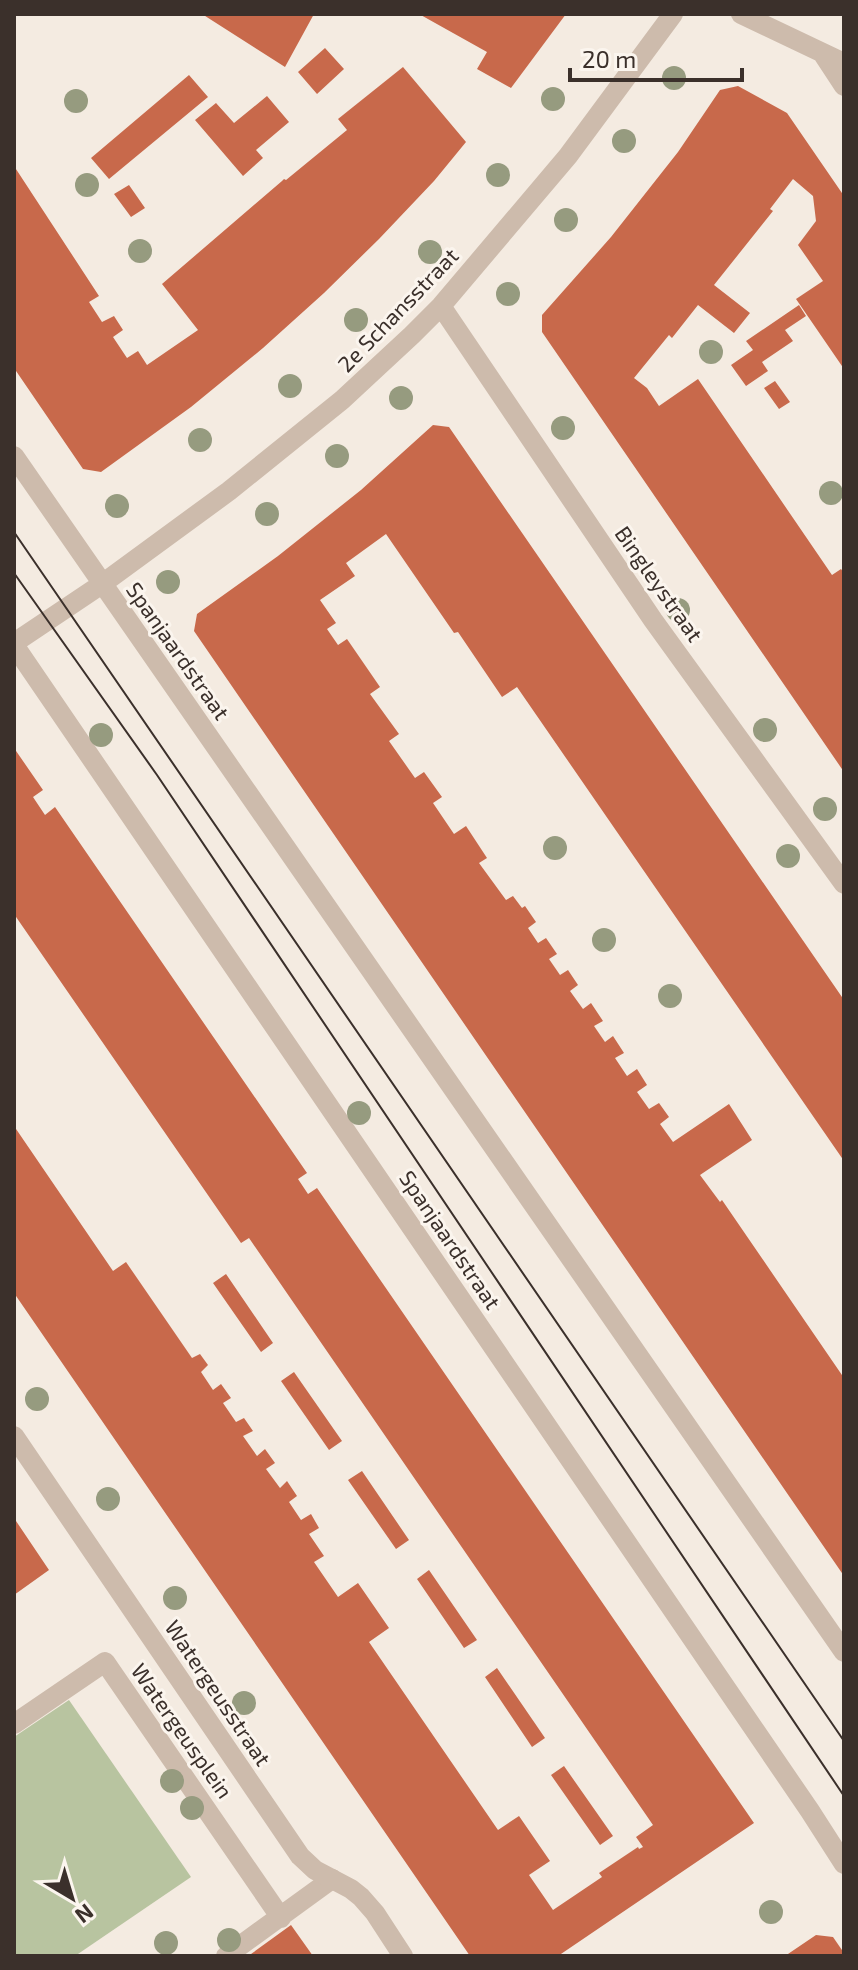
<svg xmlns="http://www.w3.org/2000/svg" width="858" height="1970" viewBox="0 0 858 1970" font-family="'Exo 2',sans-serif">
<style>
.green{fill:#b8c4a0}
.building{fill:#c8694b}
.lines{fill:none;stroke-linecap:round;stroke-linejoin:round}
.pedestrian{stroke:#cdbbac;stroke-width:20}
.minor{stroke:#cdbbac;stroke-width:20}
.tram{stroke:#3b302b;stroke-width:2}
.tree{fill:#969b7f}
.labels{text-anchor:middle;stroke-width:6;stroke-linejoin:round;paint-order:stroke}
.street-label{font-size:22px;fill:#3b302b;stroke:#fbf5ee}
</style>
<rect width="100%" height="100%" fill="#f4ebe1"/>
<path class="green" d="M 69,1700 L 191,1877 L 75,1956 L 14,1956 L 14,1737 Z"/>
<path class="building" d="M 202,14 L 314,14 L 285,67 Z
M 419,14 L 566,14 L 511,88 L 477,69 L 487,52 Z
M 325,48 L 344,69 L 317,94 L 298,72 Z
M 403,67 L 466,142 L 434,181 L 379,239 L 324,293 L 263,348 L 191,407 L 101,472 L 83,469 L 14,368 L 14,166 L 99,296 L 89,302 L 102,322 L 114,316 L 123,330 L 113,337 L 127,358 L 138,351 L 147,365 L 198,330 L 162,284 L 282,181 L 284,179 L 286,180 L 347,130 L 338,119 Z
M 189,75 L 208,97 L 109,179 L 91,158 Z
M 738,86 L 787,113 L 844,196 L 844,369 L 796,299 L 823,281 L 798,245 L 816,221 L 813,196 L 793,179 L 770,209 L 773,211 L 714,285 L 750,313 L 734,333 L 698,305 L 672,338 L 669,335 L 634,378 L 647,388 L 659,406 L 698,379 L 832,575 L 841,569 L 844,573 L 844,772 L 542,332 L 542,315 L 611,237 L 678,152 L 720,90 Z
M 267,96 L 289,122 L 256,150 L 263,158 L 243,176 L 195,120 L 216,103 L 234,123 Z
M 129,185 L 145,208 L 131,217 L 114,194 Z
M 799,305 L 806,316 L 785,330 L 793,341 L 762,362 L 768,371 L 746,386 L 731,365 L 753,350 L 746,341 Z
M 775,381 L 790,402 L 779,409 L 764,388 Z
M 433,425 L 449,427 L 844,1000 L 844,1161 L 517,687 L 502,697 L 458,632 L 454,633 L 386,534 L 346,563 L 355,576 L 320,600 L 336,623 L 327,629 L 338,645 L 347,639 L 380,687 L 370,694 L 399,734 L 389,741 L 415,778 L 424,772 L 442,797 L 433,803 L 454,834 L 466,826 L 487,858 L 479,863 L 506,900 L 513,896 L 522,908 L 525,906 L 536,922 L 528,928 L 538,943 L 546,938 L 557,954 L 549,959 L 560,975 L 568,970 L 578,985 L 570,991 L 583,1009 L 591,1003 L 603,1021 L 594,1026 L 605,1042 L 613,1036 L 624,1053 L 615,1058 L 627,1076 L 637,1069 L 647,1085 L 637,1092 L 649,1109 L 659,1103 L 669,1117 L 660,1124 L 673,1142 L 729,1104 L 752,1140 L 700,1175 L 720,1202 L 722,1200 L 844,1378 L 844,1576 L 194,631 L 197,614 L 278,556 L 361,490 Z
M 14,748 L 43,790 L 33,797 L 45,815 L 55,807 L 307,1173 L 298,1179 L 308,1194 L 317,1188 L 754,1823 L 558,1956 L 470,1956 L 14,1293 L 14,1126 L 113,1271 L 126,1262 L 192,1358 L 200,1354 L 208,1365 L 201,1372 L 213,1390 L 221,1384 L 231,1398 L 223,1403 L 236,1422 L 244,1418 L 253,1431 L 243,1436 L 257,1456 L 265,1449 L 275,1463 L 266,1469 L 280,1488 L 287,1481 L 297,1496 L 289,1502 L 301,1520 L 311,1514 L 319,1528 L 309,1534 L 324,1556 L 314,1562 L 338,1597 L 358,1583 L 389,1628 L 369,1642 L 498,1830 L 519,1816 L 550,1861 L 529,1875 L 553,1910 L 602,1877 L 599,1873 L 638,1847 L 639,1849 L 643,1847 L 636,1837 L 653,1825 L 249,1238 L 241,1243 L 14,914 Z
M 226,1274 L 273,1343 L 261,1352 L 213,1283 Z
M 294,1372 L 342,1441 L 329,1450 L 281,1381 Z
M 362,1471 L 409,1540 L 396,1549 L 348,1480 Z
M 14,1518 L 49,1570 L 14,1595 Z
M 429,1570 L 477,1640 L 464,1648 L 417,1579 Z
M 497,1668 L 545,1738 L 532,1747 L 485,1677 Z
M 564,1766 L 613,1836 L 600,1845 L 551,1775 Z
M 291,1925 L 313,1956 L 252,1956 L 251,1954 Z
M 816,1935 L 833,1937 L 844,1953 L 844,1956 L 785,1956 Z"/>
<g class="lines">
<path class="pedestrian" d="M 14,1724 L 105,1662 L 281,1918
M 226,1956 L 332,1879"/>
<path class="minor" d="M 741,14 L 844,63
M 823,54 L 844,86
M 441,306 L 653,620 L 844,884
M 14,456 L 844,1652
M 14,643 L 102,584 L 229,491 L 342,400 L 412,335 L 441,306 L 568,156 L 673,14
M 14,645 L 810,1811 L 844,1864
M 14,1436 L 300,1856 L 315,1870 L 351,1889 L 361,1897 L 375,1913 L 403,1956"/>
<path class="tram" d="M 14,532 L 844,1741
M 14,573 L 157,775 L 844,1796"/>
</g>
<g class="tree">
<circle cx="674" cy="78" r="12"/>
<circle cx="553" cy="99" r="12"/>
<circle cx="76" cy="101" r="12"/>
<circle cx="624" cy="141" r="12"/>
<circle cx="498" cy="175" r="12"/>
<circle cx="87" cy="185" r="12"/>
<circle cx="566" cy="220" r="12"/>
<circle cx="140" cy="251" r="12"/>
<circle cx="430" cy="252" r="12"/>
<circle cx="508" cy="294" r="12"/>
<circle cx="356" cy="320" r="12"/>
<circle cx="711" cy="352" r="12"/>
<circle cx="290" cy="386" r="12"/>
<circle cx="401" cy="398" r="12"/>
<circle cx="563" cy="428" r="12"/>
<circle cx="200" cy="440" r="12"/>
<circle cx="337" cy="456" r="12"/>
<circle cx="831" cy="493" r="12"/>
<circle cx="117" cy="506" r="12"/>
<circle cx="267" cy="514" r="12"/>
<circle cx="168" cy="582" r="12"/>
<circle cx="678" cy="610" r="12"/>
<circle cx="765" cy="730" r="12"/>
<circle cx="101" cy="735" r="12"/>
<circle cx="825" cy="809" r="12"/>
<circle cx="555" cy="848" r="12"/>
<circle cx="788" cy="856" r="12"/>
<circle cx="604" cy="940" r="12"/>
<circle cx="670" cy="996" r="12"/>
<circle cx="359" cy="1113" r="12"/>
<circle cx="37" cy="1399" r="12"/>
<circle cx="108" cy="1499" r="12"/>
<circle cx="175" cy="1598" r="12"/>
<circle cx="244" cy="1703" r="12"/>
<circle cx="172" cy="1781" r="12"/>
<circle cx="192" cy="1808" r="12"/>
<circle cx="771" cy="1912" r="12"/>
<circle cx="229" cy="1940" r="12"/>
<circle cx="166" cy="1943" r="12"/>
</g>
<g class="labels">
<g class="street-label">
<text transform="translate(398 310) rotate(-46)" y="8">2e Schansstraat</text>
<text transform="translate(659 584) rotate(55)" y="8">Bingleystraat</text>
<text transform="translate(178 651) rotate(55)" y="8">Spanjaardstraat</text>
<text transform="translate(450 1240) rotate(56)" y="8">Spanjaardstraat</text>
<text transform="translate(218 1693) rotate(56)" y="8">Watergeusstraat</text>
<text transform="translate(182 1731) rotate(55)" y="8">Watergeusplein</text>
</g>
</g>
<rect width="858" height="1970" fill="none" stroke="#3b302b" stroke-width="32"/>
<g transform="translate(72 1898) rotate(142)" stroke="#fbf5ee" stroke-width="6" paint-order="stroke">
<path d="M0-6L14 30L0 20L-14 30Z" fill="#3b302b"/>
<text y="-12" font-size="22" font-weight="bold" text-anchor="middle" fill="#3b302b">N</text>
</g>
<path d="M570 68v12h172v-12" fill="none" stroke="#3b302b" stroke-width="4"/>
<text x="582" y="68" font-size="24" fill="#3b302b" stroke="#fbf5ee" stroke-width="6" paint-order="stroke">20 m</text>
</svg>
